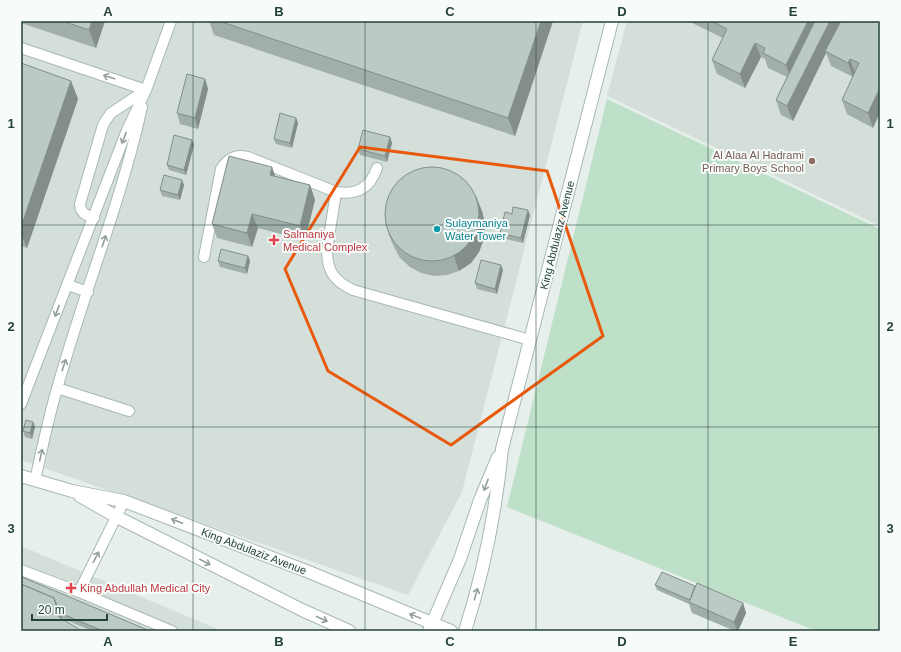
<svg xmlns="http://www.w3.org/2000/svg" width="901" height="652" viewBox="0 0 901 652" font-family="Arial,sans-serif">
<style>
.built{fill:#d4dfda}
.green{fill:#bfe0c8}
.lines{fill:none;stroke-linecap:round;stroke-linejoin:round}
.service-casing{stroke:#a8b8b2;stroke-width:12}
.tertiary-casing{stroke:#a8b8b2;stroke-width:14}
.service{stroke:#fff;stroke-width:10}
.tertiary{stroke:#fff;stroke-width:12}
.wall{fill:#a1aea9}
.shaded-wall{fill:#838d89}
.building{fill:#bbcac4;stroke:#838d89}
.oneway{stroke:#92a09c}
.marked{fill:none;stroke:#e8590c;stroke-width:3;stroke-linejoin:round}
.grid{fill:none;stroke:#24423a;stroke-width:1;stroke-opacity:0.55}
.education-dot{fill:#8d6e63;stroke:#f7fbf9;stroke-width:1.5}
.culture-dot{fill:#0f9aa8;stroke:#f7fbf9;stroke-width:1.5}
.health-dot{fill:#e0444e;stroke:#f7fbf9;stroke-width:1.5}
.labels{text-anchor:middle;stroke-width:4;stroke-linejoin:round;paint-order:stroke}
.education-label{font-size:11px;fill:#785e54;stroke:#f7fbf9;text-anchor:end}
.culture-label{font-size:11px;fill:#0d838f;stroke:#f7fbf9;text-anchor:start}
.health-label{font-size:11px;fill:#be3a42;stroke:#f7fbf9;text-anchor:start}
.street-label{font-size:11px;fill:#24423a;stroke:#f7fbf9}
.neatline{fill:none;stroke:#24423a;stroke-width:1.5}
.grid-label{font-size:13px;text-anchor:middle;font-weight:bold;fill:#24423a}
</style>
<rect width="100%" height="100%" fill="#e6efeb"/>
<path class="built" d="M 21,21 L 583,21 L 462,492 L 408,595 L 21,460 Z
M 627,21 L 880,21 L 880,226 L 607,96 Z
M 21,546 L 222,631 L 21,631 Z"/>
<path class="green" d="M 607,99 L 880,229 L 880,631 L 816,631 L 507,507 Z"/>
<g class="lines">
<g class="service-casing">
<path id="service" d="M 21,48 L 146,90
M 336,192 L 327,250 C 327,271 334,281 353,290 L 530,340
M 94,218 C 86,215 80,213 80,204 L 103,125 L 108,117 L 111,113 L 146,90
M 204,257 L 221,169 C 228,158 235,154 248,157 L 336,192 C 358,195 370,188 377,168
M 68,285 L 88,292
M 57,388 L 129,411
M 21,404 L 127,130 L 146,90 L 171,21
M 35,480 C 42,450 48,419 57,389 C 83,294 121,203 142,107
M 21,570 L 79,592 L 172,631
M 79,592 L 124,501"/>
</g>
<g class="tertiary-casing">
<path id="tertiary" d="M 21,476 L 72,491 L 124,501 L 309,572 L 451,631
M 80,496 L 117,517 L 302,610 L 349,631
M 429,631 L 460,559 L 480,500 L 498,457
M 465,631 C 484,571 496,511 502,449 L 612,21"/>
</g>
<use href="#service" class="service"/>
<use href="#tertiary" class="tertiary"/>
</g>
<path class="wall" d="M 21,21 L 105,21 L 96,48 L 21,23 Z
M 209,21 L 553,21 L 515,136 L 214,35 Z
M 688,21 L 880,21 L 873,128 L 847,114 L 842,100 L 853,77 L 831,66 L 826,53 L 793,121 L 781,115 L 776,100 L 787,77 L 768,68 L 765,59 L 761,57 L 745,88 L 717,74 L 712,60 L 723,38 Z
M 21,63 L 71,81 L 78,99 L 27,248 L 21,246 Z
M 205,79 L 208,89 L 198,129 L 180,124 L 177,113 Z
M 296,118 L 298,123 L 292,148 L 276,144 L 274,139 Z
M 390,137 L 392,143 L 387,162 L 360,155 L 358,149 Z
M 192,140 L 194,145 L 186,175 L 169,170 L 167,165 Z
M 272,167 L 275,176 L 310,185 L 315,200 L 305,240 L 258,228 L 252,247 L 217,238 L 212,224 Z
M 184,185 L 180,200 L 162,196 L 160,190 Z
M 482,211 L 485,224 L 484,239 L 479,252 L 471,263 L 459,271 L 447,275 L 434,276 L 421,273 L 410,267 L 400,258 L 394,247 L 388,233 Z
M 530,215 L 523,243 L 502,238 L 500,233 Z
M 248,256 L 250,261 L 247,274 L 220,267 L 218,261 Z
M 503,270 L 497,294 L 477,289 L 475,283 Z
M 33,422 L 35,427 L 32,439 L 25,437 L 23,431 Z
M 21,578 L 150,631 L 92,631 L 62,618 L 62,619 L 21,631 Z
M 655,585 L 695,586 L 743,603 L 746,613 L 738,631 L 735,631 L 692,613 L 689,604 L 657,590 Z"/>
<path class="shaded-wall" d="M 92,21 L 105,21 L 96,48 L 89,30 Z
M 541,21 L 553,21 L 515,136 L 508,118 Z
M 808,21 L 817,21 L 791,79 L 786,65 Z
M 830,21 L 842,21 L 825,51 L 826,53 L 793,121 L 787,106 Z
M 755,43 L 761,57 L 745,88 L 740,74 Z
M 850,59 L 855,73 L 853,77 L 848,63 Z
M 205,79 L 208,89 L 198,129 L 195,118 Z
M 71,81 L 78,99 L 27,248 L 21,233 L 21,227 Z
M 880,88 L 880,113 L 873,128 L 868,113 Z
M 296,118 L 298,123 L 292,148 L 290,143 Z
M 390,137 L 392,143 L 387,162 L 385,156 Z
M 192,140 L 194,145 L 186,175 L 184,170 Z
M 272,167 L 277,182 L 270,175 Z
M 182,180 L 184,185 L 180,200 L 178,195 Z
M 310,185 L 315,200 L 305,240 L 300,226 Z
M 476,196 L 482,211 L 485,224 L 484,239 L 479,252 L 471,263 L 459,271 L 454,256 Z
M 528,210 L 530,215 L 523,243 L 521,238 Z
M 252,214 L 258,228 L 252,247 L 247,233 Z
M 248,256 L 250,261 L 247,274 L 245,268 Z
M 501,265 L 503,270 L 497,294 L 495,289 Z
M 33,422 L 35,427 L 32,439 L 30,433 Z
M 54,598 L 63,621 L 59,617 Z
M 743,603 L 746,613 L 738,631 L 737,631 L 734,622 Z"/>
<path class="building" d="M 62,21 L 92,21 L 89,30 Z
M 219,21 L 541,21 L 508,118 Z
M 712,21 L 808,21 L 786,65 L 763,53 L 765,48 L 755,43 L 740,74 L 712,60 L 727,29 Z
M 815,21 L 830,21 L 787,106 L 776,100 Z
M 841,21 L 880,21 L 880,88 L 868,113 L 842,100 L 859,63 L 850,59 L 848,63 L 825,51 Z
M 21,63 L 71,81 L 21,227 Z
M 187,74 L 205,79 L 195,118 L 177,113 Z
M 280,113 L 296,118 L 290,143 L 274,139 Z
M 363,130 L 390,137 L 385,156 L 358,149 Z
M 174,135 L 192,140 L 184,170 L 167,165 Z
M 229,156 L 272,167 L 270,175 L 310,185 L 300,226 L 252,214 L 247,233 L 212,224 Z
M385 214a47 47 0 1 1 94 0a47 47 0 1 1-94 0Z
M 164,175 L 182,180 L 178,195 L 160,190 Z
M 513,207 L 528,210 L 521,238 L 500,233 L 505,212 L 512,214 Z
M 221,249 L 248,256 L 245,268 L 218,261 Z
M 481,260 L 501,265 L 495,289 L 475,283 Z
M 26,420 L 33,422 L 30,433 L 23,431 Z
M 662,572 L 695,586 L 690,600 L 655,585 Z
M 22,577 L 150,631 L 103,631 L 60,613 L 54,598 L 21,584 Z
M 697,583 L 743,603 L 734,622 L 689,602 Z
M 21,584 L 54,598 L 59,617 L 82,631 L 21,631 Z"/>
<defs><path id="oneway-shaft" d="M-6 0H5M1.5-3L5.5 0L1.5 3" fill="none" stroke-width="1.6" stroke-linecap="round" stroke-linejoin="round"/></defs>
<g class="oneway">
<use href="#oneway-shaft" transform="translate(109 77) rotate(-162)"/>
<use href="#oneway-shaft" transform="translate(124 138) rotate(111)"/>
<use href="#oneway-shaft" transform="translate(104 241) rotate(-72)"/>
<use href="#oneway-shaft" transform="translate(57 311) rotate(111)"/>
<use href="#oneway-shaft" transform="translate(64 365) rotate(-72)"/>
<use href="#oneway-shaft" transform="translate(41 455) rotate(-77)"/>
<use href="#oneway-shaft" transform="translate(486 485) rotate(110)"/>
<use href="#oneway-shaft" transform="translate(177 521) rotate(-159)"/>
<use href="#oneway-shaft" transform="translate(96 557) rotate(-63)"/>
<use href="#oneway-shaft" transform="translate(205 562) rotate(27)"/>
<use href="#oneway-shaft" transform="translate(476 594) rotate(-74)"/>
<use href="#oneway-shaft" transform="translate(415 616) rotate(-158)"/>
<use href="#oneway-shaft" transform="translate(322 619) rotate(24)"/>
</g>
<path class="marked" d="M 360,147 L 547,171 L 603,336 L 451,445 L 328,371 L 285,269 Z"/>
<path class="grid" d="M 193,21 L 193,631M 365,21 L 365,631M 536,21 L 536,631M 708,21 L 708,631M 21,225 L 880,225M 21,427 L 880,427"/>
<circle class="education-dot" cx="812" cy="161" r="4"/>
<circle class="culture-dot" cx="437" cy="229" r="4"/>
<g class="health-dot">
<path d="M272 234h4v4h4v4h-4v4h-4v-4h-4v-4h4z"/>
<path d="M69 582h4v4h4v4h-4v4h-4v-4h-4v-4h4z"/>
</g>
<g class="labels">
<g class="education-label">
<text x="804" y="159">Al Alaa Al Hadrami<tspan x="804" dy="13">Primary Boys School</tspan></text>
</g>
<g class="culture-label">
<text x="445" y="227">Sulaymaniya<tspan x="445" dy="13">Water Tower</tspan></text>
</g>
<g class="health-label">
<text x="283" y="238">Salmaniya<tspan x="283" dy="13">Medical Complex</tspan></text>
<text x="80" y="592">King Abdullah Medical City</text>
</g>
<g class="street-label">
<text transform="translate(557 235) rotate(-76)" y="4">King Abdulaziz Avenue</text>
<text transform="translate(254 551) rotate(21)" y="4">King Abdulaziz Avenue</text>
</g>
</g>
<rect width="901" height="652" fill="none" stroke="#f7fbf9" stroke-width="44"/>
<path d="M32 614v6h75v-6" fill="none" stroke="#24423a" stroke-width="2"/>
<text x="38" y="614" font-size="12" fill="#24423a" stroke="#f7fbf9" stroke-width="3" paint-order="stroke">20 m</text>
<rect x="22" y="22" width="857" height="608" class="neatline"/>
<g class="grid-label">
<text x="108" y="16">A</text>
<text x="279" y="16">B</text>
<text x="450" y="16">C</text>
<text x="622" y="16">D</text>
<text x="793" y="16">E</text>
<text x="11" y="128">1</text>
<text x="890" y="128">1</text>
<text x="11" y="331">2</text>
<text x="890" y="331">2</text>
<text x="11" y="533">3</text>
<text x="890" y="533">3</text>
<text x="108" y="646">A</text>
<text x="279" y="646">B</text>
<text x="450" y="646">C</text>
<text x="622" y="646">D</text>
<text x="793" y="646">E</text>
</g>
</svg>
